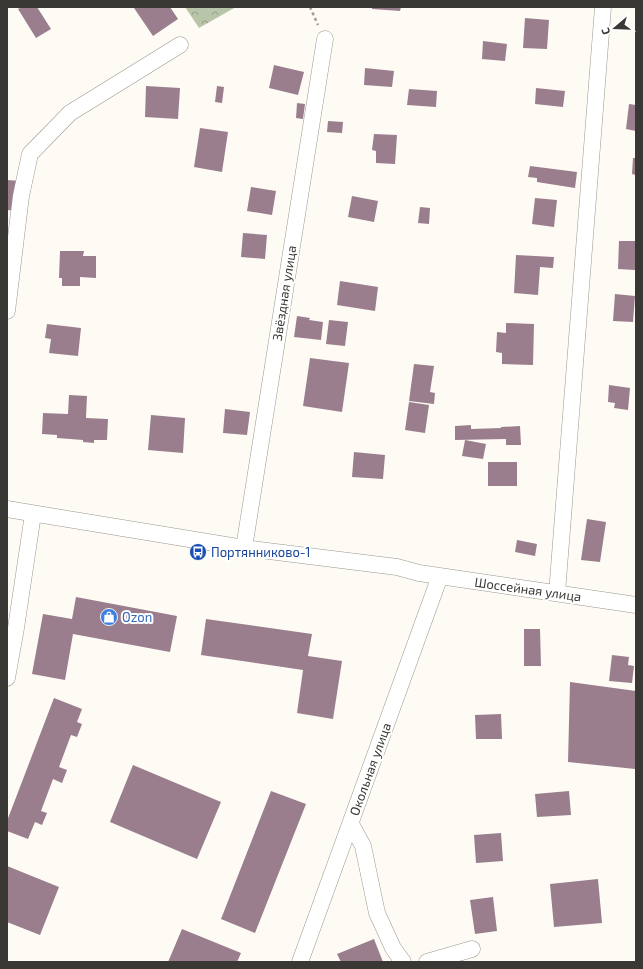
<svg xmlns="http://www.w3.org/2000/svg" width="643" height="969" viewBox="0 0 643 969" font-family="'Exo 2',sans-serif">
<style>
.forest{fill:url(#forest-crowns)}
.building{fill:#9a7e8e}
.lines{fill:none;stroke-linecap:round;stroke-linejoin:round}
.minor-casing{stroke:#9a9791;stroke-width:17}
.path{stroke:#a09e99;stroke-width:2.5;stroke-dasharray:3 3;stroke-linecap:butt}
.minor{stroke:#fff;stroke-width:16}
.labels{text-anchor:middle;stroke-width:4;stroke-linejoin:round;paint-order:stroke}
.street-label{font-size:13px;fill:#393835;stroke:#fff}
.transit-label{font-size:13px;fill:#164399;stroke:#fff;text-anchor:start}
.shop-label{font-size:13px;fill:#366cbe;stroke:#fff;text-anchor:start}
</style>
<defs>
<pattern id="forest-crowns" width="20" height="18" patternUnits="userSpaceOnUse"><rect width="20" height="18" fill="#b9c5a9"/><path d="M2 6a3 3 0 1 1 6 0M12 15a3 3 0 1 1 6 0" fill="none" stroke="#97a18a"/></pattern>
</defs>
<rect width="100%" height="100%" fill="#fefbf4"/>
<path class="forest" d="M 185,7 L 236,7 L 199,28 Z"/>
<path class="building" d="M 22,7 L 37,7 L 51,29 L 36,38 L 18,9 Z
M 135,7 L 170,7 L 178,19 L 153,36 L 134,8 Z
M 372,7 L 401,7 L 400,11 L 372,9 Z
M 525,18 L 549,20 L 547,49 L 523,48 Z
M 483,41 L 507,44 L 505,61 L 482,59 Z
M 274,65 L 304,72 L 298,95 L 269,88 Z
M 365,68 L 394,71 L 392,87 L 364,85 Z
M 146,86 L 180,88 L 178,119 L 145,117 Z
M 217,86 L 224,87 L 222,103 L 215,102 Z
M 536,88 L 565,91 L 563,107 L 535,104 Z
M 409,89 L 437,91 L 436,107 L 407,105 Z
M 297,103 L 305,104 L 303,119 L 296,118 Z
M 629,104 L 636,105 L 636,131 L 626,129 Z
M 328,121 L 343,122 L 342,133 L 327,132 Z
M 200,128 L 228,132 L 222,172 L 194,167 Z
M 374,134 L 397,135 L 395,164 L 376,163 L 376,151 L 372,150 Z
M 633,158 L 636,158 L 636,175 L 632,174 Z
M 530,166 L 577,172 L 575,188 L 537,182 L 537,178 L 528,177 Z
M 7,180 L 20,181 L 18,211 L 7,210 Z
M 251,187 L 276,191 L 272,215 L 247,211 Z
M 352,196 L 378,201 L 374,222 L 348,217 Z
M 535,198 L 557,200 L 554,227 L 532,224 Z
M 420,207 L 430,208 L 429,224 L 418,223 Z
M 243,233 L 267,235 L 265,259 L 241,257 Z
M 619,241 L 635,241 L 635,270 L 618,269 Z
M 60,251 L 84,251 L 83,256 L 96,256 L 96,278 L 80,277 L 80,286 L 62,286 L 62,278 L 59,278 Z
M 516,255 L 554,257 L 553,268 L 540,267 L 538,295 L 514,293 Z
M 340,281 L 378,287 L 375,311 L 337,305 Z
M 615,294 L 635,296 L 633,322 L 613,321 Z
M 297,316 L 310,318 L 309,320 L 323,322 L 321,340 L 294,337 Z
M 329,320 L 348,322 L 345,346 L 326,344 Z
M 506,323 L 534,324 L 533,365 L 502,364 L 502,353 L 496,352 L 497,332 L 506,333 Z
M 47,324 L 81,328 L 78,356 L 49,353 L 51,339 L 45,338 Z
M 310,358 L 349,363 L 342,412 L 303,406 Z
M 414,364 L 434,366 L 430,392 L 435,393 L 434,404 L 409,401 Z
M 609,385 L 630,388 L 628,410 L 614,408 L 615,403 L 608,402 Z
M 69,395 L 87,396 L 86,418 L 108,419 L 107,440 L 94,440 L 94,443 L 83,442 L 83,440 L 57,438 L 57,435 L 42,434 L 43,413 L 68,414 Z
M 409,402 L 429,405 L 425,433 L 405,430 Z
M 225,409 L 250,412 L 247,435 L 223,433 Z
M 151,415 L 185,418 L 183,453 L 148,450 Z
M 471,425 L 471,429 L 501,428 L 501,427 L 520,426 L 521,445 L 506,445 L 506,439 L 455,440 L 455,426 Z
M 465,440 L 486,444 L 483,459 L 462,456 Z
M 354,452 L 385,455 L 383,479 L 352,477 Z
M 488,462 L 517,462 L 517,486 L 488,486 Z
M 587,519 L 606,522 L 600,562 L 581,560 Z
M 517,540 L 537,544 L 535,556 L 515,552 Z
M 76,597 L 177,616 L 170,652 L 73,634 L 65,680 L 32,674 L 43,614 L 72,619 Z
M 206,619 L 312,634 L 308,656 L 342,661 L 333,719 L 297,713 L 303,670 L 201,655 Z
M 524,629 L 540,629 L 541,666 L 524,666 Z
M 612,655 L 629,657 L 628,665 L 634,666 L 632,683 L 609,681 Z
M 570,682 L 636,691 L 636,754 L 635,769 L 568,762 Z
M 54,698 L 82,709 L 77,722 L 82,724 L 77,737 L 71,735 L 59,767 L 67,770 L 62,783 L 53,779 L 41,811 L 47,813 L 42,825 L 35,822 L 28,839 L 7,831 L 7,821 Z
M 501,714 L 502,739 L 476,739 L 475,715 Z
M 133,765 L 221,802 L 197,859 L 110,822 Z
M 271,791 L 306,804 L 255,933 L 221,919 Z
M 569,791 L 571,815 L 537,817 L 535,794 Z
M 501,833 L 503,861 L 476,863 L 474,835 Z
M 7,866 L 59,887 L 40,935 L 7,922 Z
M 598,879 L 602,923 L 554,927 L 550,884 Z
M 493,897 L 497,931 L 475,934 L 470,900 Z
M 182,929 L 241,953 L 237,962 L 168,962 Z
M 374,939 L 383,962 L 341,962 L 337,954 Z"/>
<g class="lines">
<g class="minor-casing">
<path id="minor" d="M 7,311 L 21,196 L 30,154 L 70,113 L 180,45
M 7,509 L 244,548 L 397,567 L 419,573 L 636,605
M 244,548 L 325,39
M 557,593 L 603,7
M 7,678 L 16,628 L 33,514
M 351,824 L 363,846 L 377,913 L 393,948 L 403,962
M 300,962 L 440,576
M 427,962 L 472,949"/>
</g>
<path class="path" d="M 310,7 L 318,25"/>
<use href="#minor" class="minor"/>
</g>
<defs>
<g id="bus-disc" transform="scale(0.9)"><circle r="9.5" fill="#1a4fb4" stroke="#fff"/><path d="M-5-6H5V4H4V6H2V4H-2V6H-4V4H-5ZM-3.5-4V0h7V-4ZM-3.5 1.2v1.5H-2V1.2ZM2 1.2v1.5H3.5V1.2Z" fill="#fff"/></g>
<g id="shop-disc" transform="scale(0.9)"><circle r="9.5" fill="#3f7fe0" stroke="#fff"/><path d="M-5-2.5h2.3a2.7 3.5 0 0 1 5.4 0H5L5.5 6h-11ZM-1.5-2.5h3a1.5 2.3 0 0 0-3 0Z" fill="#fff"/></g>
</defs>
<g fill-rule="evenodd">
<use href="#bus-disc" x="198" y="552"/>
<use href="#shop-disc" x="109" y="617"/>
</g>
<g class="labels">
<g class="street-label">
<text transform="translate(284 293) rotate(-81)" y="5">Звёздная улица</text>
<text transform="translate(528 589) rotate(8)" y="5">Шоссейная улица</text>
<text transform="translate(370 769) rotate(-70)" y="5">Окольная улица</text>
</g>
<g class="transit-label">
<text x="211" y="557">Портянниково-1</text>
</g>
<g class="shop-label">
<text x="122" y="622">Ozon</text>
</g>
</g>
<rect width="643" height="969" fill="none" stroke="#393835" stroke-width="16"/>
<g transform="translate(615 28) rotate(251)" stroke="#ffffff" stroke-width="3" paint-order="stroke">
<path d="M0-3L7 15L0 10L-7 15Z" fill="#393835"/>
<text y="-6" font-size="11" font-weight="bold" text-anchor="middle" fill="#393835">С</text>
</g>
</svg>
